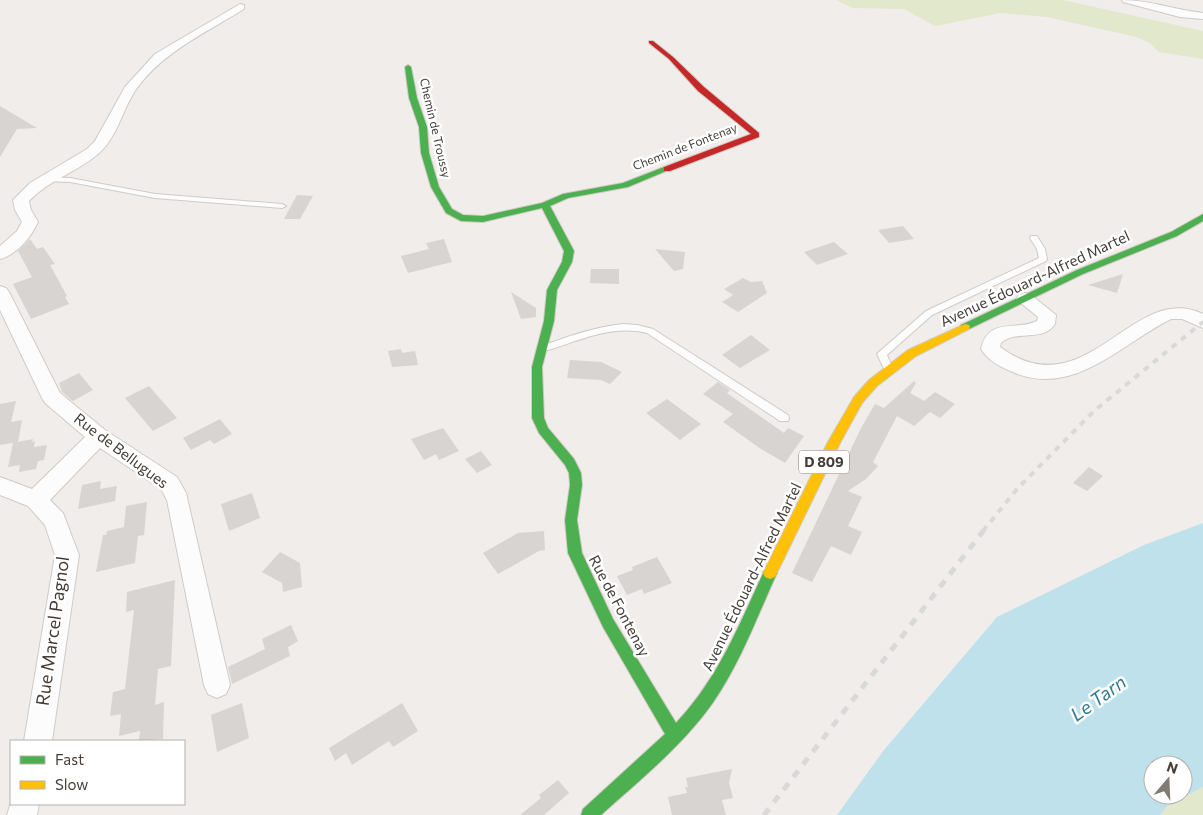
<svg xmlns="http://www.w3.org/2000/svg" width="1203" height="815" viewBox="0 0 1203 815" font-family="Commissioner,sans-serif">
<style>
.green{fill:#e2e8cc}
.water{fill:#bee1eb;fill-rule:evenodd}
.building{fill:#d8d4d2}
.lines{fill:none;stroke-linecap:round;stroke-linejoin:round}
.lane-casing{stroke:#cecbc8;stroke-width:2}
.street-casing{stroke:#cecbc8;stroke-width:2}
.fast-casing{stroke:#d0cac3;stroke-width:2}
.slow-casing{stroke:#d0cac3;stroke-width:2}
.jam-casing{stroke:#d0cac3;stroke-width:2}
.lane{fill:#fdfcfc;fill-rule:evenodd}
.street{fill:#fdfcfc;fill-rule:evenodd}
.fast{fill:#4caf50;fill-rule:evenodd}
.slow{fill:#ffc107;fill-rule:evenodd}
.jam{fill:#c62828;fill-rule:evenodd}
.rail-far1{stroke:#d9d9d8;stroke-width:4;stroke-dasharray:6 6;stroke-linecap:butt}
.rail{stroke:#d9d9d8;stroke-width:5;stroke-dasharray:8 8;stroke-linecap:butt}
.labels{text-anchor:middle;stroke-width:5;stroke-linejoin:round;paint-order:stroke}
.far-street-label{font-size:12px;fill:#453d37;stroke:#fff}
.shield{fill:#fff;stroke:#7d7773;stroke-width:1}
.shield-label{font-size:14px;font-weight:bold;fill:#453d37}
.street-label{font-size:15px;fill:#453d37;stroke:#fff}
.near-street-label{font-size:18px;fill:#453d37;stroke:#fff}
.near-water-label{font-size:19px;font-style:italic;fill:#327c92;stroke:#fff}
</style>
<rect width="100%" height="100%" fill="#f0edeb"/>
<path class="green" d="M 836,0 L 1063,0 L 1203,31 L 1203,59 L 1159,52 L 1150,43 L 1136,37 L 1047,17 L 1000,13 L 935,26 L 904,9 L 853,8 Z
M 1203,787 L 1203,815 L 1160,815 L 1166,807 Z"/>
<path class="water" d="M 1203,523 L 1203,787 L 1166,807 L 1160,815 L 837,815 L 884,750 L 997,617 L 1144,545 ZM 1153,765 L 1183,765 L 1183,795 L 1153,795 Z"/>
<path class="building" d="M 0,106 L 37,128 L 17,129 L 0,157 Z
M 297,195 L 313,196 L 300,219 L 284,219 Z
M 903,226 L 914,239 L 889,243 L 878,230 Z
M 30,239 L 37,249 L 43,247 L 55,264 L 50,265 L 67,296 L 65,297 L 69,304 L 31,319 L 13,284 L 32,277 L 18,251 Z
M 444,239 L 452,262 L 408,273 L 401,256 L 429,249 L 426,243 Z
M 834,242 L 848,254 L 817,265 L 804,252 Z
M 655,249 L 685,252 L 683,269 L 674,271 Z
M 591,269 L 619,269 L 619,284 L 590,283 Z
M 1123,274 L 1117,293 L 1088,285 Z
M 743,278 L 751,282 L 762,281 L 767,293 L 738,312 L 722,302 L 733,295 L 724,289 Z
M 511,292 L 536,308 L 536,317 L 521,319 Z
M 751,335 L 770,350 L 740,368 L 722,355 Z
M 401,349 L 402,353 L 415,351 L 418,365 L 392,367 L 388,351 Z
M 570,360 L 601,362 L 622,372 L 610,384 L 601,380 L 567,378 Z
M 79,373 L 93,390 L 73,401 L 62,392 L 59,383 Z
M 914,381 L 916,383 L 910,393 L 924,401 L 935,392 L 955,404 L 940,418 L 930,412 L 914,426 L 897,416 L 873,462 L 878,466 L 866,479 L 848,491 L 862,497 L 848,526 L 862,532 L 851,555 L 831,546 L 812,582 L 792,573 L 861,428 L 875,404 L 884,408 Z
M 718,382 L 730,390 L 727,393 L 784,433 L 788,428 L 804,436 L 785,463 L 761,449 L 723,422 L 733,414 L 703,394 Z
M 149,386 L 177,418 L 153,431 L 125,398 Z
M 667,399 L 701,424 L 680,440 L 646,413 Z
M 16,401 L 11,422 L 22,420 L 18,442 L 0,445 L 0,404 Z
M 220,419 L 232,434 L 214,444 L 210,440 L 191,450 L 183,438 Z
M 443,428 L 459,451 L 439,460 L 436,454 L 424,460 L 411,439 Z
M 33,439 L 32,442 L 35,441 L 34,447 L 47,445 L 44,460 L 38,461 L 36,469 L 19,472 L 20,465 L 8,467 L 13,443 Z
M 481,451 L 492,465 L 477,473 L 465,459 Z
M 1089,467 L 1103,476 L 1087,491 L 1073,483 Z
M 101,481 L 100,489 L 117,486 L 115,501 L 78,509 L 82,485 Z
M 252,493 L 260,518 L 229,531 L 221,504 Z
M 147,502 L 144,535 L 138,536 L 135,563 L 96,572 L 103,535 L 106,535 L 107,531 L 124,527 L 126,506 Z
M 544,531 L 545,550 L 539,551 L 498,574 L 483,553 L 518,533 Z
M 280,552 L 300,563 L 302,587 L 283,592 L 282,583 L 262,572 Z
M 657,557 L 672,583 L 644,594 L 642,589 L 627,595 L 617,576 L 633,570 L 632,567 Z
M 175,580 L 171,666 L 158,669 L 155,705 L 164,702 L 163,739 L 139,741 L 140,731 L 119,736 L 121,714 L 110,716 L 113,692 L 125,689 L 134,610 L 126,612 L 127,592 Z
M 291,625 L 298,641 L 288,647 L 290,656 L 232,684 L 228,667 L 265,649 L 262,639 Z
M 242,703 L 249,738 L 217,752 L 211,715 Z
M 402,703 L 418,731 L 393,747 L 389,741 L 352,765 L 346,753 L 335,761 L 329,748 Z
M 732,769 L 729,783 L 733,798 L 722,800 L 726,815 L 672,815 L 668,797 L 687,793 L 685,787 L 688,787 L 686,778 Z
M 558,780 L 569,793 L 544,815 L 520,815 L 541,798 L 539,795 Z"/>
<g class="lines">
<g class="lane-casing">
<path id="lane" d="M 43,177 L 70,178 L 155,194 L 282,204 L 286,206 L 282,208 L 155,198 L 70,182 L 46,181 L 43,181 Z
M 1031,236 L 1037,236 L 1045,249 L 1047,259 L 1046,261 L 932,315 L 887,355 L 893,369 L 891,371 L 885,371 L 877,354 L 879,352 L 926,311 L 1039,258 L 1037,249 L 1030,238 Z
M 623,324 L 637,325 L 653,329 L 788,415 L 789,418 L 788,421 L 780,421 L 647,333 C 610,324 577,342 542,352 L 537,349 L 539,347 C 567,337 594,327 623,324 Z"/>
</g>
<g class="street-casing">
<path id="street" d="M 1122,0 C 1149,0 1175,10 1203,13 L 1203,19 L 1180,17 L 1123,2 Z
M 240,4 L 244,5 L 244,9 C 207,32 163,52 137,88 C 122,109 118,137 98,154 C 77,172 49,180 29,201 L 31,210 L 38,222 C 31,237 17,255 0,259 L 0,246 L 17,231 L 22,222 L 15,210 L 13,200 L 30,183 L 87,149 L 95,141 L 125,87 L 155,54 Z
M 0,286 L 6,288 L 9,292 L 60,393 L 105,430 L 177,477 L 186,493 L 230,685 L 226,694 L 217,698 L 208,694 L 204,685 L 167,500 L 161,489 L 100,448 L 50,500 L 63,513 L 79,555 L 52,741 L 24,741 L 55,555 L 45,525 L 28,506 L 0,495 L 0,477 L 32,489 L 85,437 L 45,403 L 42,398 L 0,310 Z
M 1025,293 L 1031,295 L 1056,315 L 1055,324 C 1043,343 1015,329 1001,343 L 1000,347 C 1087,411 1132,280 1203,314 L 1203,328 L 1182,319 L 1171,319 C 1122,343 1075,397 1015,373 C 1002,368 988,361 981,349 C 988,317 1016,331 1037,321 L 1038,317 L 1016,299 L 1019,295 Z
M 11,802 L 39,804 L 37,815 L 7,815 Z"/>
</g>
<g class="fast-casing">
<path id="fast" d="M 408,65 L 411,67 L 417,98 L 427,127 L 429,153 L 439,187 L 452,209 L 463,215 L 483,216 L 542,203 L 563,194 L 623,183 L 664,167 L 671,169 L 628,187 L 568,198 L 550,206 L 574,251 L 572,262 L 557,290 L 554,321 L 542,367 L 544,418 L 548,428 L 574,459 L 581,473 L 582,485 L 577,520 L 582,553 L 613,619 L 676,723 C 719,677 739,625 765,569 L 770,567 L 775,569 L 777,573 C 757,617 740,664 712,704 C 682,746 640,780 601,815 L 581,815 L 583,809 L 665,734 L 603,627 L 568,553 L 565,520 L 570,485 L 569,473 L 565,465 L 539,433 L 532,418 L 532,367 L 544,321 L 547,290 L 562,262 L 564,251 L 542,208 L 483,222 L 461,221 L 446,213 L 431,187 L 421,153 L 419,127 L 409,98 L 405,67 Z
M 1203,214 L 1203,221 L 1177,236 L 1083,274 L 969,329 L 961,329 L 960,327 L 961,325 L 1077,270 L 1171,232 Z"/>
</g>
<g class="slow-casing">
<path id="slow" d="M 965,324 L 969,325 L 970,327 L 969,329 L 916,356 L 877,386 L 862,403 L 840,443 L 775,577 L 770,579 L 765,577 L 763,573 L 765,569 L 828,442 L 854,397 L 869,380 L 908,350 Z"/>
</g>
<g class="jam-casing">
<path id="jam" d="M 649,41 L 653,41 L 673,57 L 704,87 L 759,133 L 759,137 L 670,171 L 664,171 L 664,167 L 751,134 L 698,91 L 669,59 L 649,43 Z"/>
</g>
<use href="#lane" class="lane"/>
<use href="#street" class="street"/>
<use href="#fast" class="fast"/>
<use href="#slow" class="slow"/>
<use href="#jam" class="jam"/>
<path class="rail-far1" d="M 983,531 L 1017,489 L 1094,411 L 1203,322"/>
<path class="rail" d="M 764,815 L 984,530"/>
</g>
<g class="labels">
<g class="far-street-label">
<text transform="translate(435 128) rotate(77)" y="4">Chemin de Troussy</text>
<text transform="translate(685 147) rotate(-21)" y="4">Chemin de Fontenay</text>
</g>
<rect class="shield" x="799" y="450.5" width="50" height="23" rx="4"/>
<g class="shield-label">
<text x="824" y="467">D 809</text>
</g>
<g class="street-label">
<text transform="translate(1035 279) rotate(-25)" y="5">Avenue Édouard-Alfred Martel</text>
<text transform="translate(121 451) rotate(37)" y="5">Rue de Bellugues</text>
<text transform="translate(752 577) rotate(-64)" y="5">Avenue Édouard-Alfred Martel</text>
<text transform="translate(619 606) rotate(62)" y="5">Rue de Fontenay</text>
</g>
<g class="near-street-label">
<text transform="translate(53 631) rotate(-82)" y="6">Rue Marcel Pagnol</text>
</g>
<g class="near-water-label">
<text transform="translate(1098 698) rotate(-36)" y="7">Le Tarn</text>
</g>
</g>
<rect x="10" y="740" width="175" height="65" fill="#ffffff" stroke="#b5b1af"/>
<rect x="20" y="756" width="25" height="8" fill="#4caf50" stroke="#b5b1af"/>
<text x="55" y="765" font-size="15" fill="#453d37">Fast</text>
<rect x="20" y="781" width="25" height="8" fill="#ffc107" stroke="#b5b1af"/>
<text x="55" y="790" font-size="15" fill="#453d37">Slow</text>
<g transform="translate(1168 780) rotate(19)"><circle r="24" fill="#ffffff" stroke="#b5b1af"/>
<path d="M0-4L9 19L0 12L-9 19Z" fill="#817b76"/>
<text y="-8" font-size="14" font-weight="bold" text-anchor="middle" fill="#453d37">N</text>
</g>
</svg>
